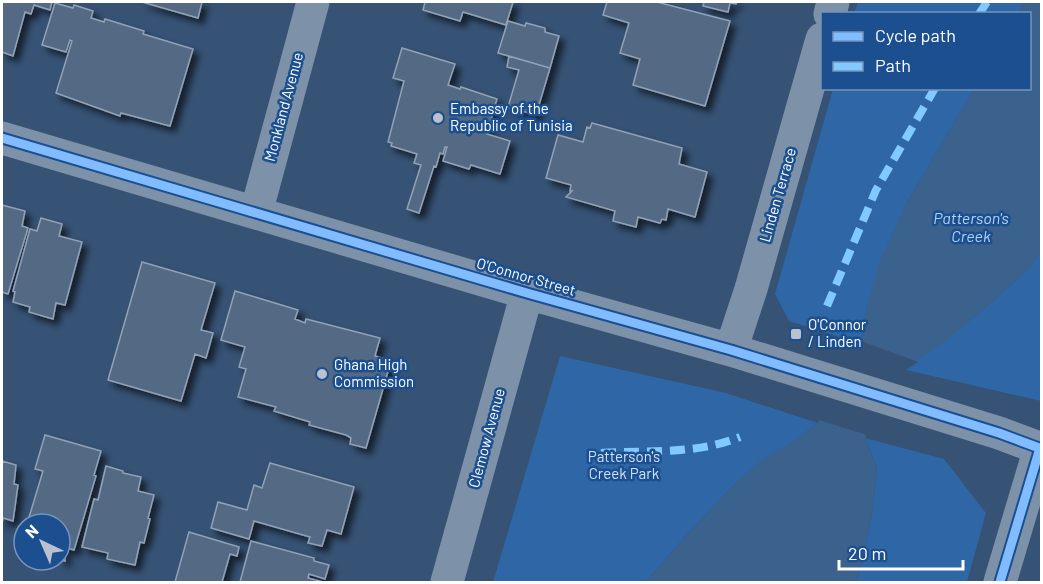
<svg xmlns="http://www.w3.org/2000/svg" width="1043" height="584" viewBox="0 0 1043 584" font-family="Barlow,sans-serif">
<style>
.green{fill:#2f66a5}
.water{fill:#3b618d}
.pier{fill:#365274}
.building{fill:#526984;stroke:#92a2b6;stroke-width:1.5;filter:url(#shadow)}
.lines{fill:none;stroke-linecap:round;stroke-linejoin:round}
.street{stroke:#7d92a8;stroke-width:33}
.quiet{stroke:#80caff;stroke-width:8;stroke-dasharray:15 8;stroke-linecap:butt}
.cycleway-casing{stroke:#1b4f8f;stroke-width:13}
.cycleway{stroke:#80bcff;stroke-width:9}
.poi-dot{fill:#b9c2ce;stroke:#1b4f8f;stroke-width:2}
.labels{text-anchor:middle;stroke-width:5;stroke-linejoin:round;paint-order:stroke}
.street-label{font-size:15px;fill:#fff;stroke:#1b4f8f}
.poi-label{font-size:15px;fill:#fff;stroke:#1b4f8f;text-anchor:start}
.park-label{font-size:15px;fill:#cfe3fa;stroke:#1b4f8f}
.water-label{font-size:16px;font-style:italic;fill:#b5d3f5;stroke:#1b4f8f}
</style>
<defs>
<filter id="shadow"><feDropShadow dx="5.5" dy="5.5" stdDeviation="3" flood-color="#0009"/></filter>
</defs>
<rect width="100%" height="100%" fill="#365274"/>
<path class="green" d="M 858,2 L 1025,2 L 1018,13 L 854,13 Z
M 833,89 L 974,89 L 907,202 L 867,306 L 861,344 L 789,321 L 775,294 Z
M 1041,251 L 1041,401 L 902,369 C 939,345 974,319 1006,289 C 1019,277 1032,266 1041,251 Z
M 560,356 L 726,393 L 818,423 L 735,484 L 683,539 L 646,582 L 493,582 Z
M 865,438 L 944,459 L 986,513 L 967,582 L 856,582 L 864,555 L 873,507 L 877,467 Z"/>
<path class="water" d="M 1025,2 L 1041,2 L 1041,251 L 1034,264 L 985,308 L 944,342 L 902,369 L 865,438 L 877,467 L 873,507 L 864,555 L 856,582 L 646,582 L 683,539 L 735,484 L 760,461 L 793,441 L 818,423 L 861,344 L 867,306 L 880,261 L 907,202 L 974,89 L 1030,88 L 1030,14 L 1018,13 Z"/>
<path class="pier" d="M 858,340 L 918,362 L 904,371 L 870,436 L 816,419 Z"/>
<path class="building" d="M 2,2 L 52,2 L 50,10 L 34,5 L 31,14 L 25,12 L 13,56 L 2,52 Z
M 142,2 L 202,2 L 198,18 Z
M 425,2 L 513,2 L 506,25 L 463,12 L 460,21 L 423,10 Z
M 607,2 L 657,2 L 730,21 L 705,106 L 633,85 L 640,59 L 620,53 L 629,23 L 603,15 Z
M 704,2 L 737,2 L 736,4 L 730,3 L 728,12 L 703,6 Z
M 55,3 L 73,8 L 74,5 L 93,11 L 91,18 L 104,22 L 105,19 L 144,31 L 143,34 L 193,49 L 170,126 L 121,113 L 120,116 L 56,93 L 72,41 L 70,40 L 66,52 L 42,45 Z
M 508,21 L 525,26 L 526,23 L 545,28 L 545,32 L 559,36 L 550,68 L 498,53 Z
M 402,48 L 455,64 L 448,85 L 460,89 L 461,87 L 497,99 L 487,134 L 510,141 L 500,174 L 471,165 L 469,169 L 443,161 L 447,147 L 445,147 L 443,154 L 440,153 L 436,167 L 434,166 L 419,213 L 407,209 L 421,165 L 414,163 L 417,154 L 391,146 L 392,143 L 388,142 L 404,81 L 393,78 Z
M 509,56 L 550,68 L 536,115 L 508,107 L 519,70 L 507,67 Z
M 592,123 L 682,148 L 679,164 L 707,172 L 695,217 L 668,209 L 666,220 L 662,219 L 660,223 L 638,217 L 636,227 L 613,221 L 615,211 L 566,197 L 572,191 L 570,191 L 571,185 L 546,178 L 558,135 L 583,142 L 587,127 L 590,128 Z
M 2,205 L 25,211 L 22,226 L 28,228 L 8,294 L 2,292 Z
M 41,218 L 62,224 L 59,236 L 82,242 L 65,305 L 56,303 L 53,319 L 29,312 L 30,307 L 13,302 L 15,292 L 13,291 L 30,229 L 37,231 Z
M 142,262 L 215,283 L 201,330 L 213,333 L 206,358 L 195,354 L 181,401 L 108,380 Z
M 235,291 L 298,310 L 295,319 L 305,323 L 306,319 L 380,338 L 375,356 L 391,361 L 366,448 L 350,444 L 351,438 L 346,435 L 309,425 L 310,422 L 274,411 L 276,407 L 238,397 L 246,369 L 239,367 L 245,347 L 221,340 Z
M 45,435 L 101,451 L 94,475 L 96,476 L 74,550 L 64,547 L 65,561 L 60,560 L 60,524 L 27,524 L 43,471 L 35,469 Z
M 2,461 L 16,465 L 14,484 L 18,485 L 13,521 L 3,518 L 2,524 Z
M 270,463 L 354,487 L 341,534 L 327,530 L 322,546 L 308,543 L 310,537 L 254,521 L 249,539 L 211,528 L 218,502 L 247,510 L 254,485 L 262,488 Z
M 106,466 L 123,471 L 123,473 L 141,477 L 138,491 L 154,495 L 148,518 L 150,519 L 144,543 L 140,542 L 135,565 L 107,559 L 108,553 L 82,547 L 94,499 L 98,500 Z
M 189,532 L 239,547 L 237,556 L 230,554 L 222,582 L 175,582 Z
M 251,541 L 314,558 L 314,561 L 329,565 L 325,579 L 309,574 L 308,578 L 323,582 L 240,582 Z"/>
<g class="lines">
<path class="street" d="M 830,14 L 833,2
M 2,138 L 527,293 L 731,350 L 999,433 L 1042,449
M 256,213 L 313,2
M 731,350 L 751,289 L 822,39
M 447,582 L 527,293
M 1000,582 L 1040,448"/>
<path class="quiet" d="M 979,14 L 987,2
M 827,306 L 876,190 L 935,88
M 601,453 C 649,450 695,455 740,437"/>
<g class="cycleway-casing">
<path id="cycleway" d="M 2,138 L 527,293 L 731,350 L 999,433 L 1042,449
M 1000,582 L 1040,448"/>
</g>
<use href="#cycleway" class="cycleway"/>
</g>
<g class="poi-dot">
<circle cx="438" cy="118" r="6"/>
<rect x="790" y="328" width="12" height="12" rx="3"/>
<circle cx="322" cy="374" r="6"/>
</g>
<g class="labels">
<g class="street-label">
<text transform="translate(284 107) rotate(-75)" y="5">Monkland Avenue</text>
<text transform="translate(778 195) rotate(-74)" y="5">Linden Terrace</text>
<text transform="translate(526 277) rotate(16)" y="5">O'Connor Street</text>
<text transform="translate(487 438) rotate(-75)" y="5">Clemow Avenue</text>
</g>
<g class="poi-label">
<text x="450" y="114">Embassy of the<tspan x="450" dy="17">Republic of Tunisia</tspan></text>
<text x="808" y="330">O'Connor<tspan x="808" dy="17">/ Linden</tspan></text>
<text x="334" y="370">Ghana High<tspan x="334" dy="17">Commission</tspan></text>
</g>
<g class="park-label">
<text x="624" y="462">Patterson's<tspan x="624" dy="17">Creek Park</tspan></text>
</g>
<g class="water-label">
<text x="971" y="224">Patterson's<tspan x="971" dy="18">Creek</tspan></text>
</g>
</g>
<rect width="1043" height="584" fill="none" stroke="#ffffff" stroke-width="6"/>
<rect x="821" y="12" width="210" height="78" fill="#1b4f8f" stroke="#7695bc" stroke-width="1.5"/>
<rect x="833" y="32" width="30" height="9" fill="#80bcff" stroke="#7695bc" stroke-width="1.5"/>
<text x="875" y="42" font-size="18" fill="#ffffff">Cycle path</text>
<rect x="833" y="62" width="30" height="9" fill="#80caff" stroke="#7695bc" stroke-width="1.5"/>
<text x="875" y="72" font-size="18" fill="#ffffff">Path</text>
<g transform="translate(42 542) rotate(316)"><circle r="28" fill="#1b4f8f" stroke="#7695bc" stroke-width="1.5"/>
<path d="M0-4.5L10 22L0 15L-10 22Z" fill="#b9c2ce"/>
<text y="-9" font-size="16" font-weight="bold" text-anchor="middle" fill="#ffffff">N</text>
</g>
<path d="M839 560v9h124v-9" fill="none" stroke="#ffffff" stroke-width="3"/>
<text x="848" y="560" font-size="18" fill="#ffffff" stroke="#1b4f8f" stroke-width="4.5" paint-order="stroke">20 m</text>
</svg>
